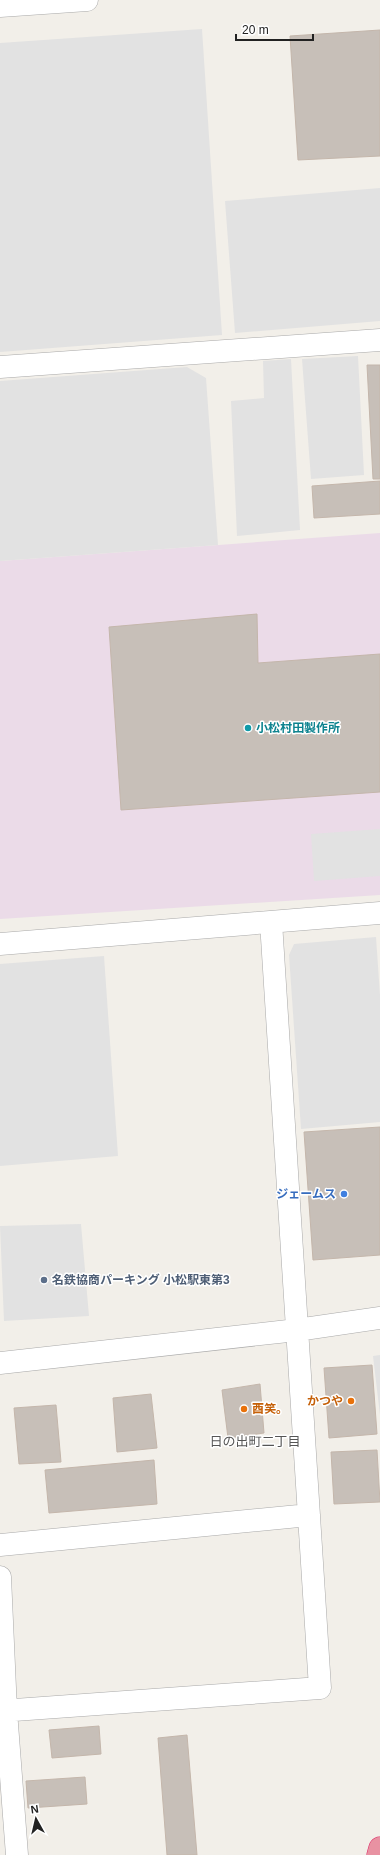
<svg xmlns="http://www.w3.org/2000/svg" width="380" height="1855" viewBox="0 0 380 1855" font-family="Helvetica,'Noto Sans JP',sans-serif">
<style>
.industrial{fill:#ebdbe8}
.parking{fill:#e2e2e2}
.building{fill:#c7bfb8;stroke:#c4b6ab}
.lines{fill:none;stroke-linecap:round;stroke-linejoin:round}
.minor-casing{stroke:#a9a9a9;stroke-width:23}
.highway-casing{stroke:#dc2a67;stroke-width:23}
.minor{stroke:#fff;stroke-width:22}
.highway{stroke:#e892a2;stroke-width:22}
.culture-dot{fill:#0f9aa8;stroke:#fff;stroke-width:1.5}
.shop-dot{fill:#3f7fe0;stroke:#fff;stroke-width:1.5}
.service-dot{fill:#5c6f8a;stroke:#fff;stroke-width:1.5}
.food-dot{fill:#e8710a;stroke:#fff;stroke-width:1.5}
.labels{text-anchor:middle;stroke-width:3;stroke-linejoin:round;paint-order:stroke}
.culture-label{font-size:12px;font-weight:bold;fill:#0d838f;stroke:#fff;text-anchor:start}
.shop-label{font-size:12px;font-weight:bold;fill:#366cbe;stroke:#fff;text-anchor:end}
.service-label{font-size:12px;font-weight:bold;fill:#4e5e75;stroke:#fff;text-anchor:start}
.food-label{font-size:12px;font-weight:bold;fill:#c56008;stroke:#fff;text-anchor:end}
.neighbourhood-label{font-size:13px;fill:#555;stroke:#fff}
</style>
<rect width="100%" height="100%" fill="#f2efe9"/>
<path class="industrial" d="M 380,533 L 380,895 L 0,919 L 0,561 Z"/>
<path class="parking" d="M 202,29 L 222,335 L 0,352 L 0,43 Z
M 380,188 L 380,321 L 235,333 L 225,201 Z
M 358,356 L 364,475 L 311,479 L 302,359 Z
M 291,359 L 300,530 L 237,536 L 231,401 L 264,398 L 263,361 Z
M 187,367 L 206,378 L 218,545 L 0,561 L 0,381 Z
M 380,829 L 380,876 L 314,881 L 311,834 Z
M 376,937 L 380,995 L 380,1122 L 301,1129 L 289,955 L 294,944 Z
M 104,956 L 118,1156 L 0,1166 L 0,964 Z
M 81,1224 L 89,1316 L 4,1321 L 0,1226 Z
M 380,1355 L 380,1415 L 373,1356 Z"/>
<path class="building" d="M 380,30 L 380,156 L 298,160 L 290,36 Z
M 367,365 L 380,365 L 380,479 L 373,479 Z
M 380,481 L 380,514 L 314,518 L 312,486 Z
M 257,614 L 258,663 L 380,654 L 380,792 L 121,810 L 109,627 Z
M 380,1127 L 380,1255 L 313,1260 L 304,1132 Z
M 372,1365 L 377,1434 L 329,1438 L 324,1368 Z
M 260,1384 L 264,1433 L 228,1438 L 222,1390 Z
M 151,1394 L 157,1448 L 117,1452 L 113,1398 Z
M 56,1405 L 61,1462 L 19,1464 L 14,1408 Z
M 377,1450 L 380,1502 L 334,1504 L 331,1452 Z
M 154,1460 L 157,1504 L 49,1513 L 45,1470 Z
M 99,1726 L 101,1754 L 52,1758 L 49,1730 Z
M 187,1735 L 197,1855 L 167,1855 L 158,1738 Z
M 85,1777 L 87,1804 L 28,1808 L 26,1781 Z"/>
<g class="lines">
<g class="minor-casing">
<path id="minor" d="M 0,6 L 87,0
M 0,367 L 380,340
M 0,944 L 380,913
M 0,1363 L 297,1330 L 380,1318
M 0,1545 L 309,1515
M 0,1577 L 6,1711 L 17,1855
M 0,1711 L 320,1688 L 271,922"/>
</g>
<g class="highway-casing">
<path id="highway" d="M 378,1855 L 380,1848"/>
</g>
<use href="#minor" class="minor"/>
<use href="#highway" class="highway"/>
</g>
<circle class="culture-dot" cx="248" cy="728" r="4"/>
<circle class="shop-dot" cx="344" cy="1194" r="4"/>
<circle class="service-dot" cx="44" cy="1280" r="4"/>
<g class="food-dot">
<circle cx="351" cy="1401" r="4"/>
<circle cx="244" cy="1409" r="4"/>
</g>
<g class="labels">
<g class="culture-label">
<text x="256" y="732">小松村田製作所</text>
</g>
<g class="shop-label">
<text x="336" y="1198">ジェームス</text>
</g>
<g class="service-label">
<text x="52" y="1284">名鉄協商パーキング 小松駅東第3</text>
</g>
<g class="food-label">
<text x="343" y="1405">かつや</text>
<text x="252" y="1413" text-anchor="start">酉笑。</text>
</g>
<g class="neighbourhood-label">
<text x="255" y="1446">日の出町二丁目</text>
</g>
</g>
<g transform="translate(36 1819) rotate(352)" stroke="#ffffff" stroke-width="3" paint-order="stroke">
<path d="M0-3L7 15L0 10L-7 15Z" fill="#222222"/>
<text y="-6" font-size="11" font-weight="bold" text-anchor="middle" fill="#222222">N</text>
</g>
<path d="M236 34v6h77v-6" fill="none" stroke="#222222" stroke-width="2"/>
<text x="242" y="34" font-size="12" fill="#222222" stroke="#ffffff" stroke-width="3" paint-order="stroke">20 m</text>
</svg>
